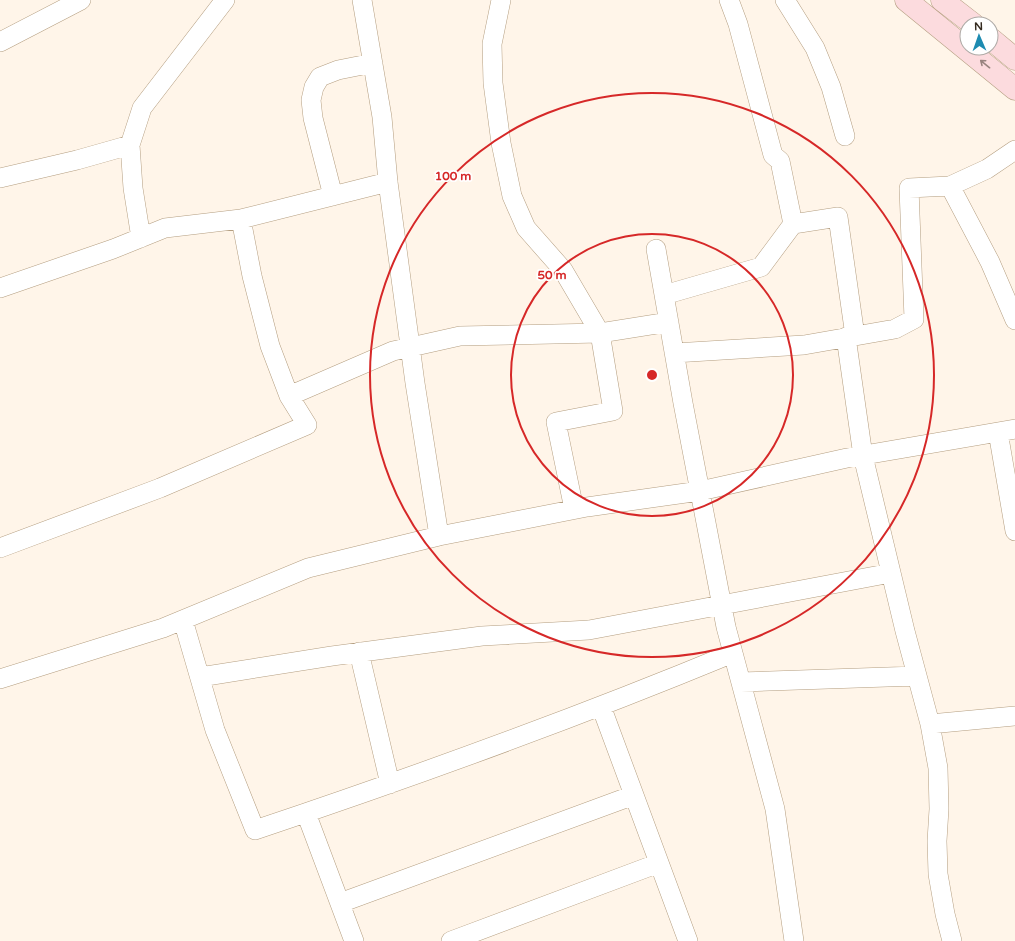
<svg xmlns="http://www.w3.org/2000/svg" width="1015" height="941" viewBox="0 0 1015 941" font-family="'Varela Round',sans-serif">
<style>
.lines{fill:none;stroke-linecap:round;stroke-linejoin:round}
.street-casing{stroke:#b49e80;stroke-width:20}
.secondary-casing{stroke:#b49e80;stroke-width:23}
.street{stroke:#fff;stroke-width:19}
.secondary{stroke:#fcdbde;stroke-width:22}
.oneway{stroke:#98837f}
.ring{fill:none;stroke:#d62828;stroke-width:2}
.centre{fill:#d62828;stroke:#fff;stroke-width:2}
.ring-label{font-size:12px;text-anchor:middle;font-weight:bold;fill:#d62828;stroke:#fff;stroke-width:3.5;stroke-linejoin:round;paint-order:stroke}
</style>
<rect width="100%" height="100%" fill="#fff5e9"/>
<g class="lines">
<g class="street-casing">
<path id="street" d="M 362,0 L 382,117 L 388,182 L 415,383 L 439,536
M 501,0 L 492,44 L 493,83 L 501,143 L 512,196 L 526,228 L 563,270 L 600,333 L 613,411 L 556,422 L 574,509
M 729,0 L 738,24 L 773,155 L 780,161 L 793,224 L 838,217 L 855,336
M 785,0 L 815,48 L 831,87 L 845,136
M 0,42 L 81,0
M 0,178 L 77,160 L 130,145
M 950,186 L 990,262 L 1015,320
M 333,196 L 313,118 L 311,100 L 314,87 L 320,77 L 338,70 L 373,63
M 241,219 L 252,276 L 270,346 L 289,396
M 141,238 L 133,188 L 130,145 L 142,108 L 225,0
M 656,249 L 683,403 L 726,627 L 775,809 L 794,941
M 0,288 L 113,249 L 165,228 L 241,219 L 388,182
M 664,295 L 761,267 L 793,224
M 846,337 L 863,456 L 905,631 L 930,724 L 1015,716
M 674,353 L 804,345 L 895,329 L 914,319 L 909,188 L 950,186 L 987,169 L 1015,150
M 998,432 L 1015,531
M 0,548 L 160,488 L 307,425 L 289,396 L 393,351 L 460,336 L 600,333 L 669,322
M 183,620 L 215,730 L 255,830 C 416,776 576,718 733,653
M 359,652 L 390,784
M 200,677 L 332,656 L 482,636 L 589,630 L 891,573
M 0,679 L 163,628 L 308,568 L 439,536 L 587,507 L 700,491 L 847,458 L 1015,429
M 741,682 L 917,676
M 601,706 L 688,941
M 930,724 L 938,768 L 939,809 L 937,841 L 938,874 L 945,914 L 952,941
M 306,813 L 354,941
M 340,903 L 634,795
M 451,941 L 659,863"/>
</g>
<g class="secondary-casing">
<path id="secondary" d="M 906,0 L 1015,89
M 942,0 L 973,24
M 991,39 L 1015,59"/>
</g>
<use href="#street" class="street"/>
<use href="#secondary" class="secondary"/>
</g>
<defs><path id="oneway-shaft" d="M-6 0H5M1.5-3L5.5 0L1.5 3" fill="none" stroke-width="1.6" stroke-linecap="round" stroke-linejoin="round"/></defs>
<use class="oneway" href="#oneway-shaft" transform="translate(985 64) rotate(-141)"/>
<g class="ring">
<circle cx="652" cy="375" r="141"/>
<circle cx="652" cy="375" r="282"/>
</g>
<circle cx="652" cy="375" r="6" class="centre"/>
<g class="ring-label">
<text x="453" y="180">100 m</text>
<text x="552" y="279">50 m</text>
</g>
<g transform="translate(979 36) rotate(358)"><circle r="19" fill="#ffffff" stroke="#aeaaa6"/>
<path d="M0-3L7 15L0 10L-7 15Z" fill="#1d8bb1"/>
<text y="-6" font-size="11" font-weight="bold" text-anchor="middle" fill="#352b20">N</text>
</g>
</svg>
